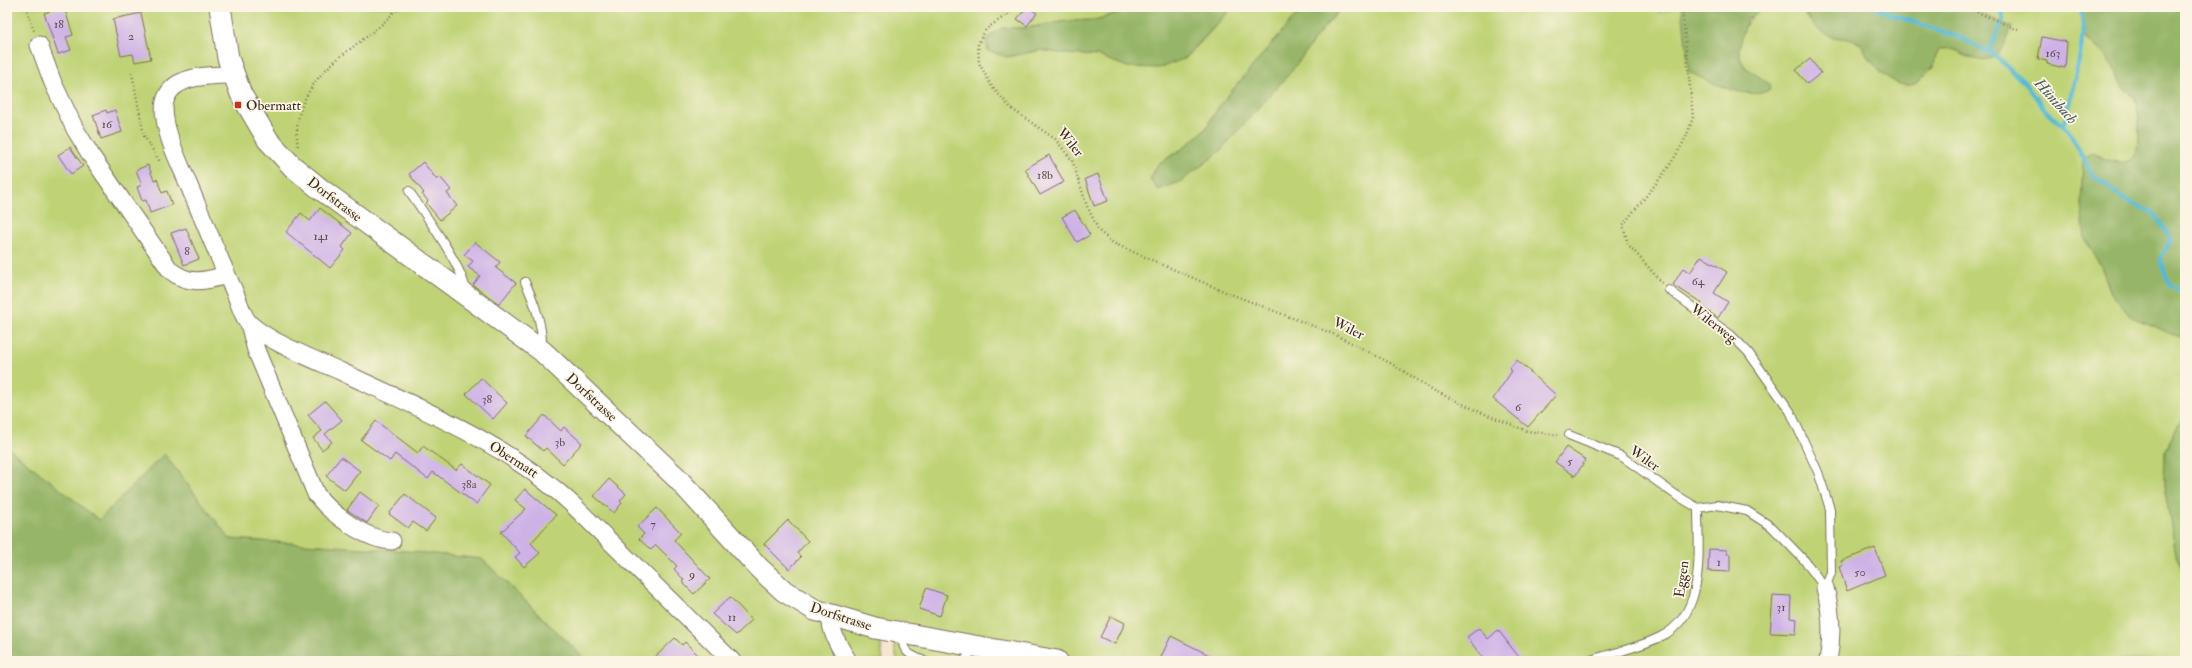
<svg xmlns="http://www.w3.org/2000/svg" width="2192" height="668" viewBox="0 0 2192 668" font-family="'IM FELL Double Pica',serif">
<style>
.green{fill:#bfd376;stroke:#7d7e4a}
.forest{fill:#97b567;stroke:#697042}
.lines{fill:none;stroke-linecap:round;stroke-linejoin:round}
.stream{stroke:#54b9d2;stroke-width:4.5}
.building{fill:#ceb2e7}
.service-casing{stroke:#7d6c5c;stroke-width:10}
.minor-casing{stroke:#7d6c5c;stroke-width:19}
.tertiary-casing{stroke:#7d6c5c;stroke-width:23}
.path{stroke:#7d6c5c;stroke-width:2.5;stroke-dasharray:1 3;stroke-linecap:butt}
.service{stroke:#fff;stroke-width:8}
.minor{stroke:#fff;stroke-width:17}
.tertiary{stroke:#fff;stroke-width:21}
.poi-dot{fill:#c8321e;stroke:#fcf5e5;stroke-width:1.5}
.labels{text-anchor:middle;stroke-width:3.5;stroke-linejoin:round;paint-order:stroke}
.number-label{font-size:12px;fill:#604c50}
.poi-label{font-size:14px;fill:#3b2a1e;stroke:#fcf5e5;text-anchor:start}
.street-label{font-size:14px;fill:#3b2a1e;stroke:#fcf5e5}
.water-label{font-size:15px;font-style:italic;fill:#445c5d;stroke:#fcf5e5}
</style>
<rect width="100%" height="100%" fill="#fcf5e5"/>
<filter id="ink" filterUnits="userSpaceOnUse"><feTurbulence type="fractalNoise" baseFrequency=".025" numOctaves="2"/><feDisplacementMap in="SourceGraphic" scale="8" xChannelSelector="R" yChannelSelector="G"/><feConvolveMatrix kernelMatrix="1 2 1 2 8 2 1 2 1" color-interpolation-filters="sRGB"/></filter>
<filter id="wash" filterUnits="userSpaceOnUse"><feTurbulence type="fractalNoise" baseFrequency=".012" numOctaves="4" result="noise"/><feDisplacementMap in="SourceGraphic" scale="16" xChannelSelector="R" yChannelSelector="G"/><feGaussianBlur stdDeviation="0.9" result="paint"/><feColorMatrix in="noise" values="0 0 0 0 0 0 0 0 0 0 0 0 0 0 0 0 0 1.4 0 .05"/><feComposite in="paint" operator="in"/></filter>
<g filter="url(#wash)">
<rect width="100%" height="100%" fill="#f7e6cf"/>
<path class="green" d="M 7,7 L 1128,7 L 1121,12 L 1095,20 L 1066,21 L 1027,28 L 1001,28 L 1007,57 L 1041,50 L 1067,54 L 1099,56 L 1128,67 L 1185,59 L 1233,7 L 1303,7 L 1219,106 L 1205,130 L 1182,149 L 1158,164 L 1150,180 L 1321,31 L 1342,7 L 1647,7 C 1664,18 1667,7 1682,7 L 1690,72 L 1709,81 L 1751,94 L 1763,79 C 1754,75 1745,70 1741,60 C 1733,43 1748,14 1764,8 C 1773,4 1790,7 1801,7 L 1807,17 L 1833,37 L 1846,37 L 1862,45 L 1869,59 L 1934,67 L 1935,57 L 1940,49 L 1952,48 L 1967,56 L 1979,13 L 1968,8 C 1977,5 1992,6 2001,7 C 2013,9 2021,14 2032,7 L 2082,7 C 2079,15 2083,25 2082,35 C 2106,52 2110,60 2123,86 C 2126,91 2133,94 2135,100 C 2139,110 2139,120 2139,130 C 2141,167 2121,169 2093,153 L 2085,238 L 2101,266 L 2111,293 L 2185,340 L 2185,418 L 2179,424 L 2165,450 L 2164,486 L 2176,554 L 2185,571 L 2185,661 L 897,661 L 893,639 L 880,637 L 883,661 L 587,661 L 482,559 L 406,551 L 230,539 L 164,454 L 100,521 L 7,447 Z"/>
<path class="forest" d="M 1128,7 L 1233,7 L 1184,59 L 1159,68 L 1128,67 L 1099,56 L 1067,54 L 1041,50 L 1007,57 L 988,51 L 986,40 L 1001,28 L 1027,28 L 1066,21 L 1095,20 L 1121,12 Z
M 1303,7 L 1342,7 L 1321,31 L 1290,73 L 1218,153 L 1180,182 L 1158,190 L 1150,180 L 1158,164 L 1182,149 L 1205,130 L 1219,106 Z
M 1682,7 L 1765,7 L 1747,20 L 1739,48 L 1740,58 L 1745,67 L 1771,85 L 1769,90 C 1750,102 1708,81 1689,72 Z
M 1801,7 L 1971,7 L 1969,8 L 2012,27 C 2002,51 1996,68 1966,55 C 1955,50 1954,48 1940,49 L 1935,57 L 1934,66 C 1929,71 1922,79 1916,83 C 1899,92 1879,71 1870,59 C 1866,55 1865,47 1860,44 C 1851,38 1844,39 1834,37 C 1819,35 1808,19 1801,7 Z
M 2082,7 L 2185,7 L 2185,340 L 2130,316 L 2111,293 L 2101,266 L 2085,238 L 2081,205 L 2083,157 L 2093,153 C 2121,169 2141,167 2139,130 C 2139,120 2139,110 2135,100 C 2133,94 2126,91 2123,86 C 2110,60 2106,52 2082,34 C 2083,25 2079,15 2082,7 Z
M 2185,418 L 2185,571 L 2176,554 L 2164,486 L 2165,450 L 2179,424 Z
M 7,447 L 99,520 L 164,454 L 230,539 L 406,551 L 482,559 L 587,661 L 7,661 Z"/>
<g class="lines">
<path class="stream" d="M 1874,7 L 1890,14 L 1959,37 L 1996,56 L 2026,84 L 2046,111 L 2068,130 L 2093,175 L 2129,203 L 2153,212 L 2171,239 L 2160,260 L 2170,286 L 2185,293
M 2002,7 L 2003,20
M 1988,52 L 2001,25
M 2062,125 C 2068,117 2066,111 2069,102 C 2075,80 2083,48 2083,25 C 2083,18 2080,14 2082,7"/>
</g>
<g id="blocks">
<path class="building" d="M 64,7 L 73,35 L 66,37 L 71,50 L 58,54 L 44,13 Z
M 1027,7 L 1037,13 L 1027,26 L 1017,19 Z
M 141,13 L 151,59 L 135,62 L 133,54 L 121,56 L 113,19 Z
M 2042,37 L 2067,42 L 2065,68 L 2047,64 L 2047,61 L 2038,59 Z
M 1810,59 L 1821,73 L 1807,84 L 1796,70 Z
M 106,110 L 107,113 L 115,110 L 122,132 L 101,139 L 93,115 Z
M 70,147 L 83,166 L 71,174 L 58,155 Z
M 1049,155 L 1064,182 L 1040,195 L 1025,169 Z
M 423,162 L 437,180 L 440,177 L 451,190 L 447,193 L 457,206 L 440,220 L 426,203 L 428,201 L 422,194 L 424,193 L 409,174 Z
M 148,165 L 154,180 L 157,179 L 162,193 L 167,191 L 172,205 L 150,213 L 146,200 L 142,201 L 137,187 L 142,185 L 136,170 Z
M 1098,174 L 1108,201 L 1094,206 L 1085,179 Z
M 320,208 L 352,233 L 342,247 L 345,250 L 330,268 L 286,232 L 301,213 L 310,221 Z
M 1075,210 L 1090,235 L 1077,242 L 1062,217 Z
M 186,228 L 199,259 L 184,265 L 171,233 Z
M 475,242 L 500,262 L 496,268 L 516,283 L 499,304 L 473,285 L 480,276 L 468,267 L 473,261 L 464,255 Z
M 1701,256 L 1727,272 L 1714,293 L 1728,302 L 1718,318 L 1700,306 L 1702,303 L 1673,285 L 1683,268 L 1690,273 Z
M 1517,360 L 1556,395 L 1528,427 L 1493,399 L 1512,371 L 1509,369 Z
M 481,378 L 507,403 L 493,419 L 466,394 Z
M 325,401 L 342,420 L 325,434 L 332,442 L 322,450 L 313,438 L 322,431 L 308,415 Z
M 544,415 L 561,431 L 564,427 L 582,443 L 563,464 L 546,448 L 543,451 L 526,436 Z
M 376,421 L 418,453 L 423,446 L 456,470 L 462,464 L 490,485 L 476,504 L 433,472 L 428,479 L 395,454 L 390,461 L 361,440 Z
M 1566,447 L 1586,460 L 1575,476 L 1555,462 Z
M 341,457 L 360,471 L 345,490 L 326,476 Z
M 609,479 L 626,494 L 620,501 L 622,503 L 614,513 L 594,496 Z
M 525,489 L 556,515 L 531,543 L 540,553 L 524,567 L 515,557 L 520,553 L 501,532 L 526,509 L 515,500 Z
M 360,492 L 379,506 L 367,523 L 347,510 Z
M 405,494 L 436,518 L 426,531 L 413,522 L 408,528 L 389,514 Z
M 657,508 L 681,533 L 674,540 L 710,579 L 694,594 L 682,582 L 684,580 L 674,569 L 677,566 L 656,545 L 651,550 L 639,539 L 644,534 L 637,527 Z
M 788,520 L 808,541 L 797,553 L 801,557 L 789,569 L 764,544 Z
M 1875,548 L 1885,575 L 1847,591 L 1839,567 L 1843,565 L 1841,561 Z
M 1709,549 L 1727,550 L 1727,554 L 1730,554 L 1730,572 L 1708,571 Z
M 926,588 L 947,595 L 940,616 L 919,609 Z
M 1773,595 L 1791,596 L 1790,618 L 1797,619 L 1796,634 L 1770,633 Z
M 730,597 L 752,620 L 736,635 L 712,614 Z
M 1111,616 L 1125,623 L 1115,644 L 1100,637 Z
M 1479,628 L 1488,639 L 1498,630 L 1522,661 L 1485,661 L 1467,637 Z
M 1171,636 L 1221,661 L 1159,661 Z
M 675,638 L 682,645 L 685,642 L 704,661 L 651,661 Z"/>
</g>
</g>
<g filter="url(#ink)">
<use href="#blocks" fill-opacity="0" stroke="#7d6c5c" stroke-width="1"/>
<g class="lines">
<g class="service-casing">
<path id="service" d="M 409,191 C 424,213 464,268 466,292
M 525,282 C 535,303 543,325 542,348
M 1669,290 L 1731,335 L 1748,352 L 1790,411 L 1818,472 L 1830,509 L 1831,573 L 1825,588
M 1569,435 L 1621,456 L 1676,495 L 1698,508 L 1717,505 L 1747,511 L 1772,527 L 1805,561 L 1825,588
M 904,633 C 899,651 910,655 924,661
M 964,661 L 969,655 L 972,646
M 1588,661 C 1612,653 1638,648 1660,637 C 1707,615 1698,550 1698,508"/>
</g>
<g class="minor-casing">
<path id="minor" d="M 39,45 L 53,83 L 75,129 L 92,157 L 170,270 C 189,286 205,281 227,275
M 234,75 C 204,75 157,75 165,119 C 168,140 179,162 187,181 C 203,219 218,256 235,293 C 239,302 243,318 250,324 C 271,343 316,360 342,372 C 423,410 507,443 573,505 L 732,661
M 249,323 L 256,350 L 316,494 C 331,514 366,540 392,541
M 1825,588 C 1832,613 1833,635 1828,661
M 830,615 C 831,634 839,646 848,661"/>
</g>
<g class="tertiary-casing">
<path id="tertiary" d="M 220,7 L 228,58 L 241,94 L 268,140 L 292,166 L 319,188 L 542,351 L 677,478 L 759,568 L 784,591 L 815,610 L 875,628 L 1057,661"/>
</g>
<path class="path" d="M 26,7 L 34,31
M 1018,7 L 986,29 L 978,44 L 979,63 L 992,87 L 1012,109 L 1055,139 L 1072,160 L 1087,206 L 1099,231 L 1113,243 L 1223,291 L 1336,335 L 1392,364 L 1435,391 L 1480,412 L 1527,431 L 1558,435
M 1966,7 L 2018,30
M 132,73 L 144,136 L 160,162
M 298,146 C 295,130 298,115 304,101 C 325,55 369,44 398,7
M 1662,283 L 1628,244 L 1623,225 C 1648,192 1682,158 1693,117 L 1682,7"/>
<use href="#service" class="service"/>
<use href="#minor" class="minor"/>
<use href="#tertiary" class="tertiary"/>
</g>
</g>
<rect class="poi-dot" x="234" y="101" width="8" height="8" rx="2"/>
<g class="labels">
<g class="number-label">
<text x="59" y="28">18</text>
<text x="131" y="40">2</text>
<text x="2053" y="57">163</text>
<text x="107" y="128">16</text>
<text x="1045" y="179">18b</text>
<text x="321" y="240">141</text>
<text x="187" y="255">8</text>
<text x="1698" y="285">64</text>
<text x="487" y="403">38</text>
<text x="1518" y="411">6</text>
<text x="560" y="446">3b</text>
<text x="1570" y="465">5</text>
<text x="469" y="488">38a</text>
<text x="653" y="528">7</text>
<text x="1719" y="566">1</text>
<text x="1860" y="576">50</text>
<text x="692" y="578">9</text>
<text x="1781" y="611">31</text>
<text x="732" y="621">11</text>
</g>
<g class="poi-label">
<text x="246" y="110">Obermatt</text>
</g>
<g class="street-label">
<text transform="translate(1071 142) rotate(51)" y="5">Wiler</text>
<text transform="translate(335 199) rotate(37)" y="5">Dorfstrasse</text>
<text transform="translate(1714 323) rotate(38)" y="5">Wilerweg</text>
<text transform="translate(1349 328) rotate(26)" y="5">Wiler</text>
<text transform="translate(592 397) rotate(43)" y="5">Dorfstrasse</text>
<text transform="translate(1645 458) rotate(35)" y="5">Wiler</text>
<text transform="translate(514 459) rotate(33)" y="5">Obermatt</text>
<text transform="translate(1681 579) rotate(-82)" y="5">Eggen</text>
<text transform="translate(841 616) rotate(18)" y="5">Dorfstrasse</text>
</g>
<g class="water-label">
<text transform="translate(2056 101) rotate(48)" y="5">Hünibach</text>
</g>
</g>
<rect width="2192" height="668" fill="none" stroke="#fcf5e5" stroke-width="24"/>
</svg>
